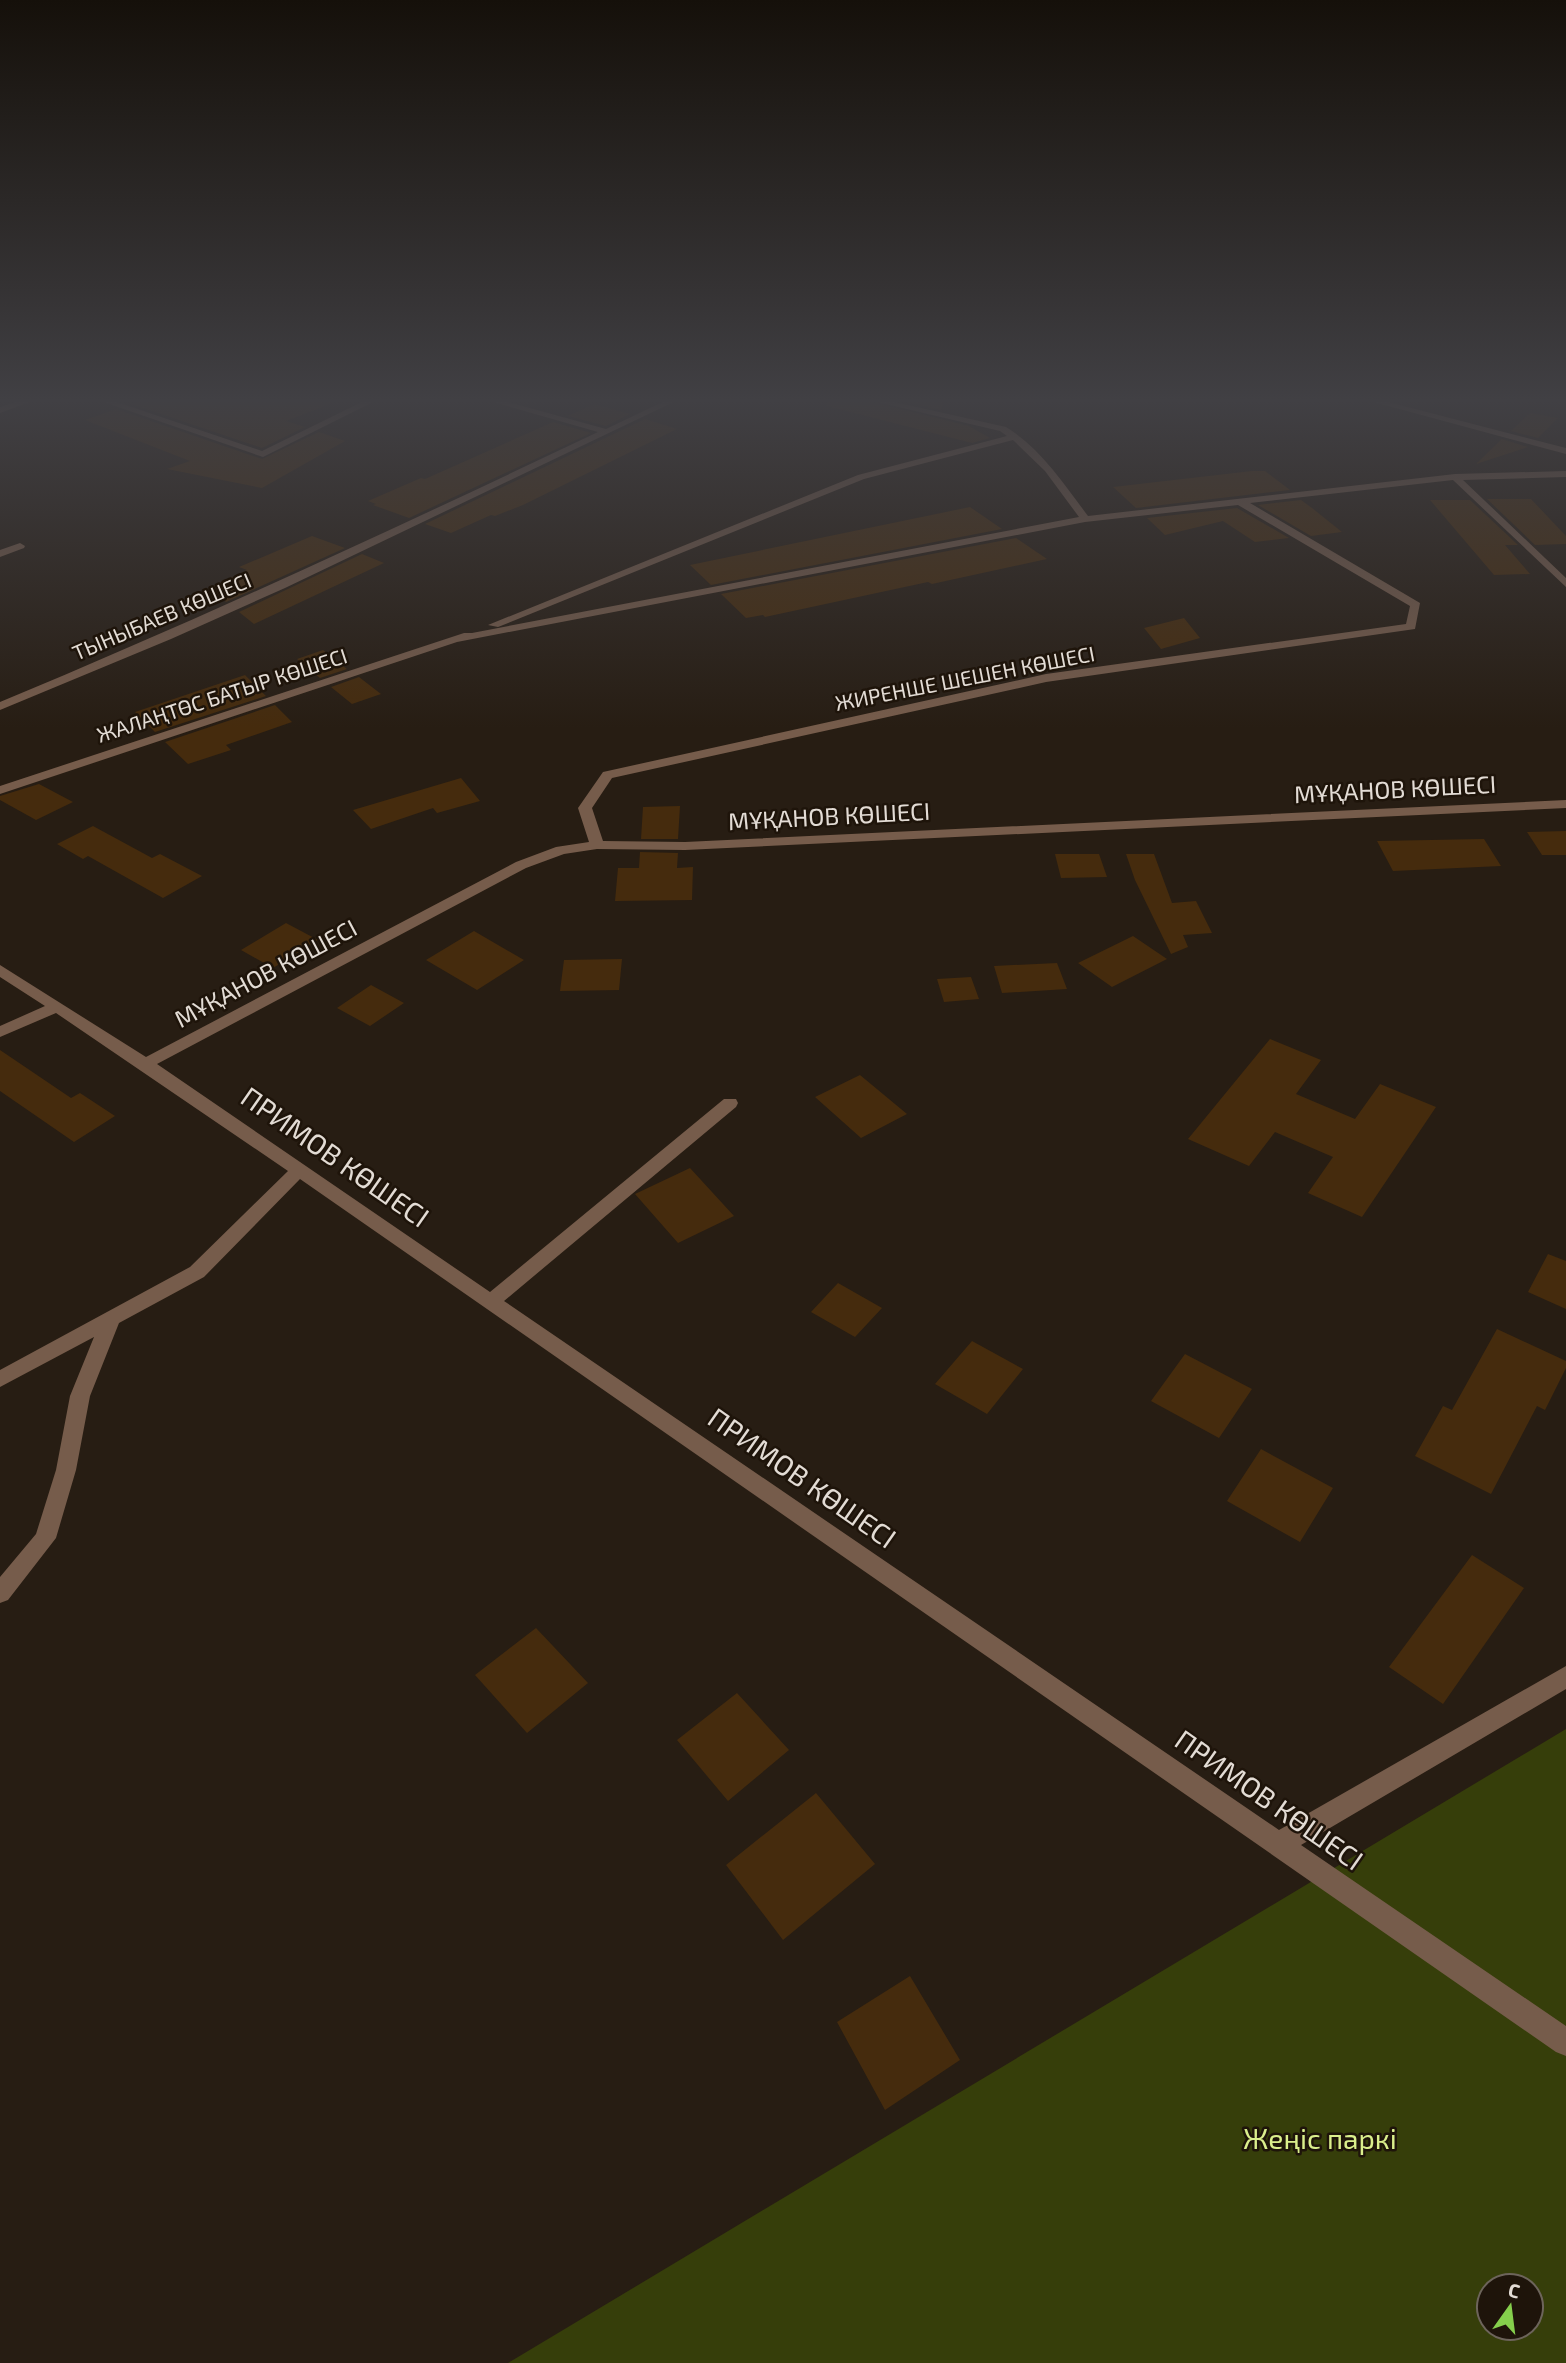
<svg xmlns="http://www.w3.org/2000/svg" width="1566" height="2363" viewBox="0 0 1566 2363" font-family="'Exo 2',sans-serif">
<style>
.green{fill:#363e0a;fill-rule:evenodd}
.building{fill:#452b0d}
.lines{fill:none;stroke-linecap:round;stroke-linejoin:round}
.minor{fill:#765c4b;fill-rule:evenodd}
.labels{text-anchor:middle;stroke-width:5;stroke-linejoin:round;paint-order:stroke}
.far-street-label{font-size:21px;fill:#e3dcd5;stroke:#1e140a}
.street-label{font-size:24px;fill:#e3dcd5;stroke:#1e140a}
.near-street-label{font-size:28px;fill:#e3dcd5;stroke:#1e140a}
.near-park-label{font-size:28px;fill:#dbef8c;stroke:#1e140a}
</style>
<rect width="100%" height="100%" fill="#271d13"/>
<path class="green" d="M 1566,1729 L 1566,2363 L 508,2363 ZM 1489,2286 L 1531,2286 L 1531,2328 L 1489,2328 Z"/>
<path class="building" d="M 151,397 L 343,397 L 343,399 L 286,421 L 305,427 L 262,448 L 131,404 Z
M 829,397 L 853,397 L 969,426 L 990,438 L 972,443 L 827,406 Z
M 884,397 L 945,397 L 941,410 Z
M 594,404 L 630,414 L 606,426 L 568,416 Z
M 116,409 L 262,459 L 319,432 L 345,441 L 262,488 L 167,469 L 190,461 L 85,420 Z
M 1530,413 L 1558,418 L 1538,438 L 1511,431 Z
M 645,419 L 677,429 L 523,505 L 495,516 L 491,515 L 451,533 L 425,524 Z
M 553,422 L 591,433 L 409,518 L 373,505 L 376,504 L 368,501 L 421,478 L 425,479 Z
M 1502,439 L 1528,447 L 1476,464 Z
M 1252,471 L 1265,471 L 1290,490 L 1136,508 L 1113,487 Z
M 1487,499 L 1531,499 L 1566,536 L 1566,544 L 1535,545 Z
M 1301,500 L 1312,508 L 1342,532 L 1311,536 L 1258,505 Z
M 1430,500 L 1470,500 L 1518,545 L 1505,545 L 1530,574 L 1494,575 Z
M 970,507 L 1002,529 L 711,585 L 690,565 Z
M 1237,508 L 1289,538 L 1255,542 L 1223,521 L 1165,535 L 1147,518 Z
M 312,536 L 345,548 L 226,602 L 210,588 L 247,570 L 239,567 Z
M 1016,538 L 1047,559 L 932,584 L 928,582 L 765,617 L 763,615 L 746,618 L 721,594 Z
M 362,554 L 384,563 L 254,624 L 239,612 Z
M 1184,618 L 1200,638 L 1161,649 L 1144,628 Z
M 323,650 L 347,669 L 320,678 L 297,659 Z
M 245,675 L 266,696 L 155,732 L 135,712 Z
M 359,677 L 381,694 L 352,704 L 331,687 Z
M 275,705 L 292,722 L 226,745 L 231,750 L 188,764 L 165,742 Z
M 461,778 L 480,801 L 437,813 L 433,808 L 371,829 L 353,810 Z
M 39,784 L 73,802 L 36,820 L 0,800 L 0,796 Z
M 680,806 L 678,839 L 641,839 L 643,807 Z
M 93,826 L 152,858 L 160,854 L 202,876 L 163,898 L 88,856 L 83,859 L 57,844 Z
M 1566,831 L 1566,855 L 1542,855 L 1527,832 Z
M 1484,839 L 1501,866 L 1393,871 L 1377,841 Z
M 640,852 L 678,853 L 677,868 L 693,867 L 692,900 L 615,901 L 618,868 L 639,868 Z
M 1055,854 L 1099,854 L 1107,877 L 1061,878 Z
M 1126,854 L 1154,854 L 1172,903 L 1196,901 L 1212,933 L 1183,935 L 1188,947 L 1171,954 L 1135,880 Z
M 286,923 L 318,940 L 273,968 L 241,950 Z
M 474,931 L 524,960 L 477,990 L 426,960 Z
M 1133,936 L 1167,959 L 1112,987 L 1078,963 Z
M 622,959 L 619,990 L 560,991 L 564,960 Z
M 1057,963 L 1067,989 L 1002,993 L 994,966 Z
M 971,977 L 979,999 L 944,1002 L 937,979 Z
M 371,985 L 404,1003 L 370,1026 L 337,1008 Z
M 1270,1039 L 1321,1060 L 1296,1094 L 1355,1119 L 1380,1084 L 1436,1107 L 1362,1217 L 1308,1193 L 1333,1157 L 1275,1132 L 1249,1166 L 1188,1139 Z
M 0,1050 L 71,1098 L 80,1093 L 115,1116 L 74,1142 L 0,1091 Z
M 860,1075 L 907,1114 L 861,1138 L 815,1097 Z
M 690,1168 L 734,1216 L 678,1243 L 635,1194 Z
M 1548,1254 L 1566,1261 L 1566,1309 L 1528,1292 Z
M 838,1283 L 882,1308 L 855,1337 L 811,1312 Z
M 1497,1329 L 1566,1361 L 1566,1368 L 1545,1410 L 1537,1406 L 1491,1494 L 1415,1456 L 1443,1406 L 1452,1410 Z
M 972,1341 L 1023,1369 L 987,1414 L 935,1384 Z
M 1185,1354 L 1252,1389 L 1219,1438 L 1151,1401 Z
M 1261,1449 L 1333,1488 L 1300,1542 L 1227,1501 Z
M 1472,1555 L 1524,1588 L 1443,1704 L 1389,1667 Z
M 536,1628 L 588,1683 L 527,1733 L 475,1675 Z
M 737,1693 L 789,1750 L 728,1801 L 677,1740 Z
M 816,1793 L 875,1864 L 783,1940 L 726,1865 Z
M 910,1976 L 960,2060 L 885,2110 L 837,2022 Z"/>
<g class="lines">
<path class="minor" d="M 30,397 L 43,397 L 0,413 L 0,407 Z
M 89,397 L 102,397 L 262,451 L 372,397 L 383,397 L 263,457 Z
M 476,397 L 490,397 L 606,429 L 673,397 L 684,397 L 285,588 L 171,639 L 0,710 L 0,702 C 203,618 400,526 598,432 Z
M 856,397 L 872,397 L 1006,427 C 1041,449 1063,483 1088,516 L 1455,474 L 1566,471 L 1566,477 L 1463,480 L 1566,578 L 1566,587 L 1453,480 L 1250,503 L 1420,603 L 1415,629 L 1046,682 L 612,778 L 592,808 L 603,841 L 685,842 L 1566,800 L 1566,808 L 685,850 L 597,849 L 564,854 L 526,868 L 157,1064 L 490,1292 L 724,1099 L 736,1099 L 738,1103 L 736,1107 L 504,1301 L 1279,1830 L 1566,1666 L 1566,1689 L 1301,1845 L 1566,2026 L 1566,2056 L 1556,2052 L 300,1179 L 204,1277 L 119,1323 L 90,1396 L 76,1470 L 56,1538 L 8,1600 L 0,1603 L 0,1577 L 36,1534 L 56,1470 L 70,1396 L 94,1337 L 0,1387 L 0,1370 L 190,1267 L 288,1171 L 56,1013 L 0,1037 L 0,1026 L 45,1006 L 0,977 L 0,965 L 146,1057 L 516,862 L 556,847 L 589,842 L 578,808 L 603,772 L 1046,674 L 1406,624 L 1410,606 L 1238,505 L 1085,522 L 457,642 L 0,794 L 0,786 L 464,633 L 472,633 L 1079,517 L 1045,471 L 1013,440 L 864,479 L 498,627 L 488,625 L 858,475 L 1007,436 L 1000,431 Z
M 1355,397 L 1369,397 L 1566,448 L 1566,454 Z
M 20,543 L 25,546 L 24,548 L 0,557 L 0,550 Z"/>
</g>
<linearGradient id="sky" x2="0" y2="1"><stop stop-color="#15100a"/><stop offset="0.55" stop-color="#414044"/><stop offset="1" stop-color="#414044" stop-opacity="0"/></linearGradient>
<rect width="1566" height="728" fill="url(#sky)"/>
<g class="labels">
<g class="far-street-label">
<text transform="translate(162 617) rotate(-23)" y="7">ТЫНЫБАЕВ КӨШЕСІ</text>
<text transform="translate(965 679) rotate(-11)" y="7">ЖИРЕНШЕ ШЕШЕН КӨШЕСІ</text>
<text transform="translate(222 696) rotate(-18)" y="7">ЖАЛАҢТӨС БАТЫР КӨШЕСІ</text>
</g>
<g class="street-label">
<text transform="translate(1395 790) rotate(-3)" y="8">МҰҚАНОВ КӨШЕСІ</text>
<text transform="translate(829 817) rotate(-3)" y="8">МҰҚАНОВ КӨШЕСІ</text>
<text transform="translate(266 974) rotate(-28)" y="8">МҰҚАНОВ КӨШЕСІ</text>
</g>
<g class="near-street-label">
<text transform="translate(335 1157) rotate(35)" y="10">ПРИМОВ КӨШЕСІ</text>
<text transform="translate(802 1478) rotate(35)" y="10">ПРИМОВ КӨШЕСІ</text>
<text transform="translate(1269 1800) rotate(35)" y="10">ПРИМОВ КӨШЕСІ</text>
</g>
<g class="near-park-label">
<text x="1320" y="2149">Жеңіс паркі</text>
</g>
</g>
<g transform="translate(1510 2307) rotate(14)"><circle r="33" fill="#1e140a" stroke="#6d645b" stroke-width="2"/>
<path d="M0-5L12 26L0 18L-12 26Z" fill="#85cf4c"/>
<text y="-10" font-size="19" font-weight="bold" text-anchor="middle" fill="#e3dcd5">С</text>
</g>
</svg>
